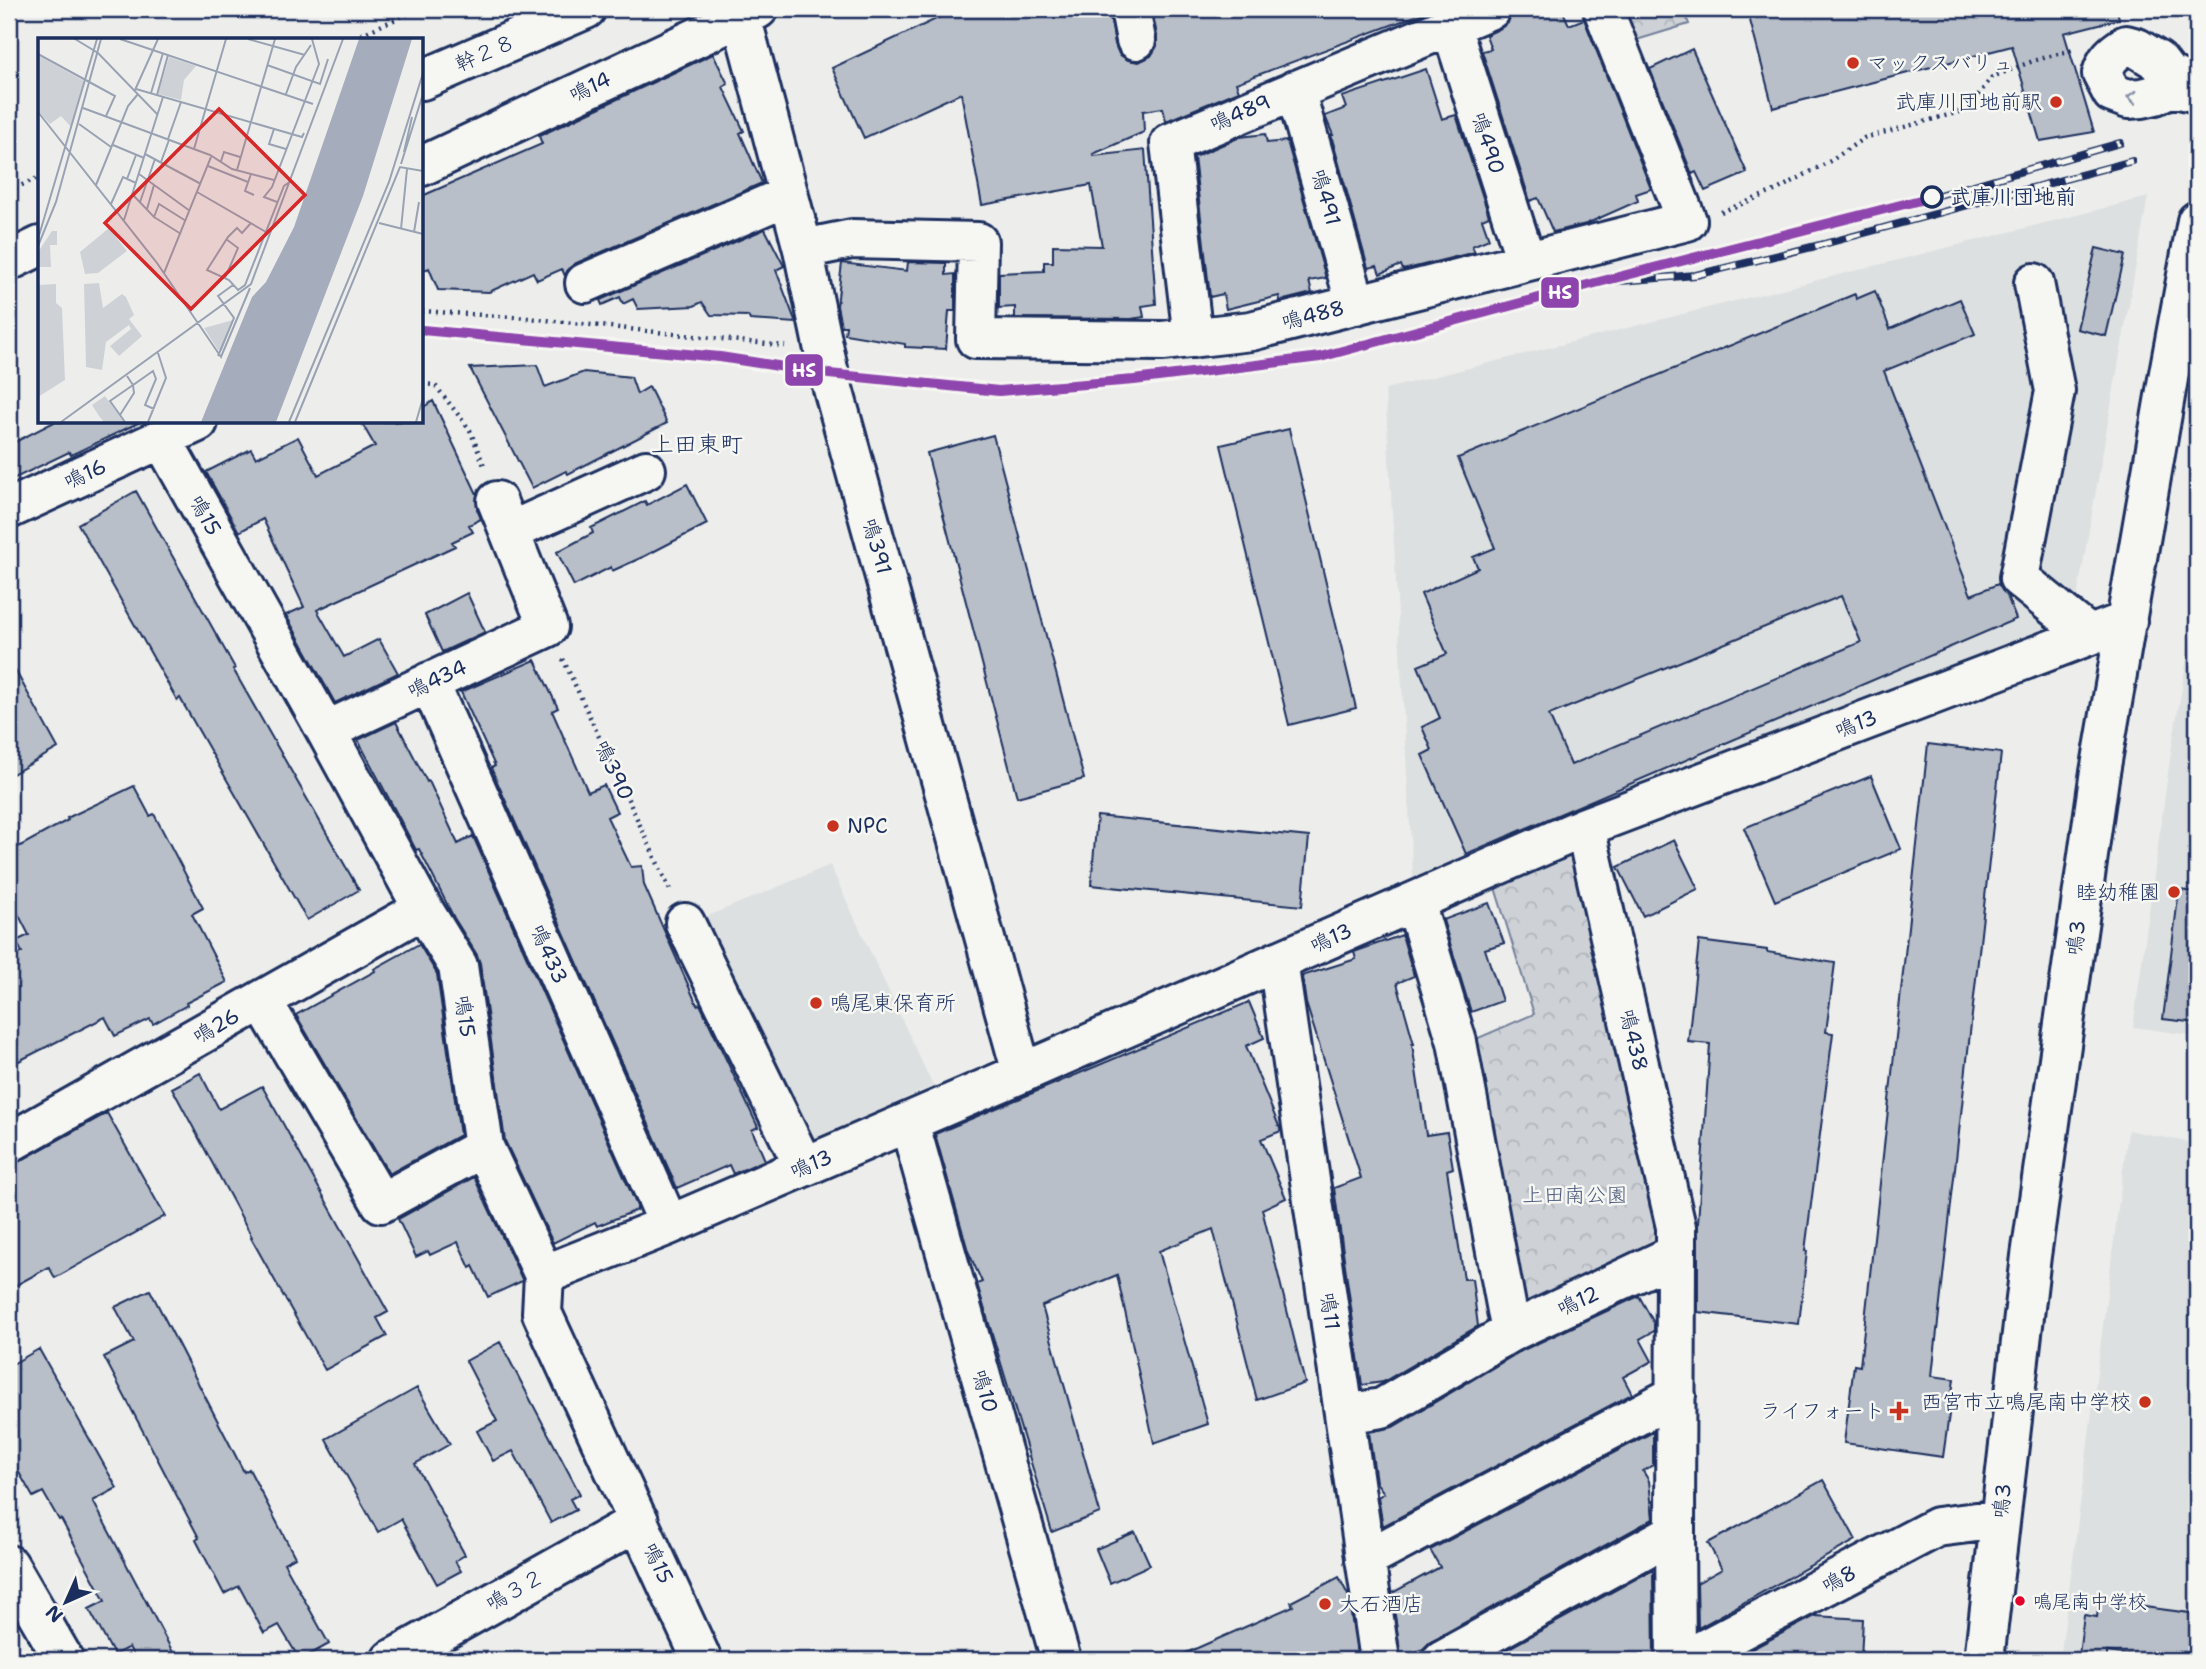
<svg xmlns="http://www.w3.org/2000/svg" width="2206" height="1669" viewBox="0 0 2206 1669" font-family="'Shantell Sans','Klee One',sans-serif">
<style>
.built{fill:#dde0e1}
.forest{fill:url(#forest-crowns);stroke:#74809a;stroke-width:2}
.building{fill:#b9bfc8;stroke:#1b2f5e;stroke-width:2;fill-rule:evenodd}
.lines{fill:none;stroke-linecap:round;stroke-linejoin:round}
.minor-casing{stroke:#1b2f5e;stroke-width:44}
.path{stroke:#1b2f5e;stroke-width:4.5;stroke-dasharray:2 5;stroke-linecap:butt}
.minor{stroke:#f6f6f2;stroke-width:38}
.rail-casing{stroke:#1b2f5e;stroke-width:8}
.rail{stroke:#f6f6f2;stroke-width:5;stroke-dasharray:16;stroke-linecap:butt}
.rail-1-casing{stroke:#f6f6f2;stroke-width:16}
.rail-1{stroke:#8e44ad;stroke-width:10}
.oneway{stroke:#8892a8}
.poi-dot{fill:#c8321e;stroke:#f6f6f2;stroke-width:2.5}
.stop-dot{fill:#f6f6f2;stroke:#1b2f5e;stroke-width:3.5}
.bus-dot{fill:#e4002b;stroke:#f6f6f2;stroke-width:2.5}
.labels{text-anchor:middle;stroke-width:5;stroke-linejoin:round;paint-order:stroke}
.bus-label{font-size:19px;fill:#1b2f5e;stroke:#f6f6f2;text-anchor:start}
.street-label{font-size:21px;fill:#1b2f5e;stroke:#f6f6f2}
.poi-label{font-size:21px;fill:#1b2f5e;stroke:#f6f6f2;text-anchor:start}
.stop-label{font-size:21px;font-weight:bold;fill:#1b2f5e;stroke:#f6f6f2;text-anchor:start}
.park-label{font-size:21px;fill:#48587c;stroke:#f6f6f2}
.neighbourhood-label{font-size:23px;fill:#1b2f5e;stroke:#f6f6f2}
.inset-road{fill:none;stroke:#99a2b3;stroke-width:2}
.view{fill:#d62828;fill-opacity:0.15;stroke:#d62828;stroke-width:3.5}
.inset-edge{fill:none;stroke:#1b2f5e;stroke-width:3.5}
.line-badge{stroke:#f6f6f2;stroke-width:2.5}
.badge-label{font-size:19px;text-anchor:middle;font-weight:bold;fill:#fff}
</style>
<defs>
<pattern id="forest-crowns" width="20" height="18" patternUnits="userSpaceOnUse" patternTransform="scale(1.75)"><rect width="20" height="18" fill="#ced2d7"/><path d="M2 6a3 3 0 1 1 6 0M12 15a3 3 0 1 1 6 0" fill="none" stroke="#b0b5bb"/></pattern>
</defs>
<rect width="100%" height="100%" fill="#edeeec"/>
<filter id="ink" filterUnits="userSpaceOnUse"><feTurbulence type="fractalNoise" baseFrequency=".0143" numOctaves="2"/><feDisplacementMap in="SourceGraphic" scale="14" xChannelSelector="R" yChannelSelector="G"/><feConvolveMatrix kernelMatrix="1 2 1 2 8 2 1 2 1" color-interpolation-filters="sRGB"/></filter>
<g filter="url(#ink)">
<path class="built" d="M 2148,197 L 2073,621 L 1413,880 L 1385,389 Z
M 2197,599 L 2197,1036 L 2133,1027 L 2171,751 Z
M 830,865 L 933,1086 L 807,1143 L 698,920 Z
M 2128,1130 L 2197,1144 L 2197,1660 L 2060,1660 Z"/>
<path class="forest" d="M 1617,9 L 1683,9 L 1689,24 L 1630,42 Z
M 1577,842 L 1668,1249 L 1516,1319 L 1469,1042 L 1534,1014 L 1493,881 Z"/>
<path class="building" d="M 946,9 L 1032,9 L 1034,18 L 1084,9 L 1109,9 L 1115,44 L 1119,54 L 1128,60 L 1139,62 L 1151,56 L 1157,46 L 1157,36 L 1152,9 L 1428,9 L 1429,11 L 1236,83 L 1239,91 L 1166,121 L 1163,108 L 1143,111 L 1144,132 L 1093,154 L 1094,156 L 1145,150 L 1156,304 L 1142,306 L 1144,317 L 1131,319 L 1015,318 L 1015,307 L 999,308 L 999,273 L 1044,271 L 1044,262 L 1053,262 L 1053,245 L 1102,246 L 1091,185 L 982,205 L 961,93 L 864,138 L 832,68 L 947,14 Z
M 1512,9 L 1562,9 L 1569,25 L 1584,19 L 1651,189 L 1636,194 L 1638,201 L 1586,224 L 1553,232 L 1538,198 L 1530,201 L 1482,51 L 1491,49 L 1486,35 L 1499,29 L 1508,23 Z
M 1747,9 L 2117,9 L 2119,19 L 2064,33 L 2094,132 L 2040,141 L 2012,46 L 1773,108 Z
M 1692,49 L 1747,173 L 1705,191 L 1696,172 L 1692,174 L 1650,69 Z
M 713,54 L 728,84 L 723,87 L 744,131 L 740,133 L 762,183 L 576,263 L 568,269 L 565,276 L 562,269 L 537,280 L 533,272 L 489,292 L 438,290 L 429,268 L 422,271 L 422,196 L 542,144 L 539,136 Z
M 1426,69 L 1442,119 L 1456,115 L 1489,216 L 1482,219 L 1489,239 L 1472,246 L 1475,252 L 1403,270 L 1401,265 L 1380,274 L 1377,266 L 1368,268 L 1331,135 L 1333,135 L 1325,116 L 1346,108 L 1342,97 Z
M 1265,134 L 1267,143 L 1287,141 L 1326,278 L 1309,281 L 1312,293 L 1280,301 L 1279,296 L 1226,309 L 1223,294 L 1210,297 L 1194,157 L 1240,137 Z
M 765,229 L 784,266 L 776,270 L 796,323 L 750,320 L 748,316 L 711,315 L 702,302 L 694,306 L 638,309 L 633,299 L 623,304 L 620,297 L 602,305 L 600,300 Z
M 2096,248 L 2125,255 L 2106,336 L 2077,329 Z
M 908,262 L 946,263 L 946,275 L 955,274 L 955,311 L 949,311 L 946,349 L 905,347 L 905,344 L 845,334 L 846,326 L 841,326 L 837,306 L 842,263 L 907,271 Z
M 1875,291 L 1890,329 L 1960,299 L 1975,334 L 1884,371 L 1971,595 L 1998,584 L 2007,596 L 2016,619 L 1466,854 L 1422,755 L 1432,750 L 1422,727 L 1440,718 L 1418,666 L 1447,654 L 1421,594 L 1478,568 L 1473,557 L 1495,548 L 1458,458 L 1855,294 L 1856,299 ZM 1841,596 L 1861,642 L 1571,765 L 1549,715 Z
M 537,365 L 545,387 L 584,372 L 631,377 L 637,394 L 649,387 L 667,423 L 568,474 L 566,471 L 532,488 L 470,368 Z
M 433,401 L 477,494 L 477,509 L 481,519 L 469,525 L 473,532 L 452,542 L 455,546 L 317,610 L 344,657 L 379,639 L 398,673 L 335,703 L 286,615 L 304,607 L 263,519 L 239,532 L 206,472 L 251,449 L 256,458 L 298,437 L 318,475 L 375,446 L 361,422 L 422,422 L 422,408 Z
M 54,422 L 140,422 L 71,455 L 69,452 L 9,481 L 9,445 Z
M 1289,429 L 1356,708 L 1289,725 L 1221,445 Z
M 993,435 L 1084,779 L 1017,797 L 927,453 Z
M 687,484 L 707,524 L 645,556 L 612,571 L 611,567 L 574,586 L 557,552 L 593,533 L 591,528 L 645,501 L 647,505 Z
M 136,491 L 235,668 L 233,669 L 359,890 L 307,920 L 180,698 L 177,700 L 78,524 Z
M 467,593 L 485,632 L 442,652 L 425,615 Z
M 9,659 L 58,748 L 9,776 Z
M 535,660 L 558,708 L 552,711 L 588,792 L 604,785 L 617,812 L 607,817 L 631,867 L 642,866 L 644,885 L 697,1005 L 700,1004 L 758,1127 L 752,1130 L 765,1160 L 733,1174 L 729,1165 L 677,1188 L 491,768 L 495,766 L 461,692 Z
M 396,722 L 427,782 L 429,781 L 458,844 L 473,836 L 637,1206 L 637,1210 L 597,1226 L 595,1222 L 553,1243 L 505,1141 L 480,963 L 477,955 L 454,918 L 419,849 L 416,850 L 358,740 Z
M 1928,744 L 2001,753 L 1932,1376 L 1954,1379 L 1943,1457 L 1844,1443 L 1854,1365 L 1860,1366 Z
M 1871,776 L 1901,849 L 1775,901 L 1744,828 Z
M 134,786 L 150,816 L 154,814 L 203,908 L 192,914 L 227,982 L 186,1003 L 187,1005 L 153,1024 L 150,1019 L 115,1036 L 105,1017 L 9,1066 L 9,959 L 22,952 L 16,941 L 29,935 L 9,896 L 9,852 L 68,820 L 67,818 Z
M 1097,816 L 1309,837 L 1302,906 L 1091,885 Z
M 1674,840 L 1698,889 L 1643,916 L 1618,867 Z
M 2179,890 L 2197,892 L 2197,1023 L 2163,1019 Z
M 1489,903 L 1504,943 L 1485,949 L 1502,1001 L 1471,1012 L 1443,920 Z
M 1402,935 L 1414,976 L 1397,983 L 1414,1044 L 1412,1044 L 1426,1135 L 1447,1132 L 1453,1168 L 1447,1170 L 1464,1279 L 1472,1279 L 1478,1326 L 1383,1382 L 1362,1385 L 1334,1188 L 1361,1178 L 1306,1003 L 1302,976 L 1356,959 L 1354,952 Z
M 1699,941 L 1767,950 L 1767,952 L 1835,963 L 1826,1032 L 1833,1033 L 1805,1251 L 1807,1251 L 1799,1324 L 1698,1312 L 1698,1223 L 1710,1044 L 1688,1042 Z
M 419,944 L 437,974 L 460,1135 L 389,1174 L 296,1015 L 375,971 L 374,969 Z
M 1249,1002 L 1264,1038 L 1246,1046 L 1281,1131 L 1261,1139 L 1286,1198 L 1262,1209 L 1305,1383 L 1257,1400 L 1213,1229 L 1159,1251 L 1208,1424 L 1154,1443 L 1117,1275 L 1042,1306 L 1100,1513 L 1052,1532 L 977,1284 L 982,1282 L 968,1251 L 935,1134 Z
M 200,1073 L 219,1109 L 262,1086 L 388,1312 L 377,1318 L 387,1336 L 325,1370 L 251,1238 L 252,1237 L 172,1088 Z
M 107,1113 L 165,1216 L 55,1278 L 49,1267 L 9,1289 L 9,1167 Z
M 474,1177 L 522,1279 L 522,1281 L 488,1297 L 473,1266 L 470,1268 L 458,1242 L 430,1255 L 428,1251 L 416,1257 L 398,1219 Z
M 150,1290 L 244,1472 L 249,1469 L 295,1557 L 284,1563 L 329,1644 L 300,1660 L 279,1625 L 264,1633 L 239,1586 L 224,1594 L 196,1540 L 199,1538 L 104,1357 L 134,1342 L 115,1307 Z
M 1639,1296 L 1654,1323 L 1654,1331 L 1640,1339 L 1652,1361 L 1623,1377 L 1632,1394 L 1383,1526 L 1378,1497 L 1384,1493 L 1376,1482 L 1369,1432 L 1393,1427 L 1521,1351 Z
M 500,1342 L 580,1494 L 570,1499 L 576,1510 L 551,1523 L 513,1451 L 493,1461 L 477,1431 L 497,1421 L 466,1361 Z
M 39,1349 L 117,1488 L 93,1501 L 177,1660 L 136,1660 L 129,1647 L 114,1655 L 89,1609 L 105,1601 L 61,1519 L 59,1520 L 43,1492 L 33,1497 L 9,1455 L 9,1366 Z
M 417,1388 L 450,1444 L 415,1464 L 465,1555 L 455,1561 L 461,1571 L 437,1584 L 401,1519 L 378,1532 L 326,1439 Z
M 1653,1432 L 1653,1465 L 1643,1471 L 1649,1481 L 1653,1519 L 1431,1641 L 1423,1649 L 1401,1660 L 1392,1593 L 1440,1567 L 1430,1550 Z
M 1823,1480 L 1856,1540 L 1698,1628 L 1697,1583 L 1722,1569 L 1708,1543 Z
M 1135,1532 L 1150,1565 L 1110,1583 L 1096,1549 Z
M 1652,1570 L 1653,1573 L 1654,1660 L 1487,1660 Z
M 1339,1577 L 1348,1595 L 1358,1660 L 1170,1660 L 1293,1606 L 1291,1602 Z
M 2099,1601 L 2197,1614 L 2197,1660 L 2170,1660 L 2107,1652 L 2107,1659 L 2079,1655 L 2084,1615 L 2097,1617 Z
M 1815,1616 L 1863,1619 L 1861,1660 L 1731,1660 Z"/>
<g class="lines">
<g class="minor-casing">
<path id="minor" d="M 1130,9 L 1136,40
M 741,16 L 803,249 L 829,374 L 1022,1073
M 1451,26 L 1526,261
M 422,80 L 586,9
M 2197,81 L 2181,80 L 2168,74 L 2158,61 L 2137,48 L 2126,45 C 2113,53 2106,59 2102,74 L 2112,93 L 2128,99 L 2142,98 L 2155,95 L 2171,87 L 2197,93
M 1295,90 L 1356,305
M 422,166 L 758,9
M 803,249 L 852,239 L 978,242 L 976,339 L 1163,341 L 1251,331 L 1687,221 L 1603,9
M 9,261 L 40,246
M 585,283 L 789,195
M 2034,283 L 2055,391 L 2019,578 L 2089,635
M 1193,338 L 1170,143 L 1491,9
M 162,439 L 326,731 L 423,909 L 458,966 L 484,1147 L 544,1275 L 542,1313 L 702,1660
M 9,509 L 198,422
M 511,531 L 646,470
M 429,682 L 669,1225
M 326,731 L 548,627 L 497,501
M 1585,827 L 1676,1227 L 1676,1254
M 1415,902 L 1457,1042 L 1511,1332 L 1676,1254 L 1675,1532 L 1676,1660
M 685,923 L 804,1167
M 1278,961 L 1380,1660
M 262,1000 L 381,1203 L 484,1147
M 909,1122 L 1061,1660
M 9,1143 L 423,909
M 544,1275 L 669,1225 L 1022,1073 L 1585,827 L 2127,621
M 1345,1414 L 1382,1408 L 1511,1332
M 1365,1560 L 1676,1395
M 9,1565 L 64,1660
M 391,1660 L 639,1521
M 1442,1660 L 1675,1532
M 1684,1660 L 1937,1527 L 2000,1519
M 1984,1660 L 2031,1256 L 2099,778 L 2169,373 L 2197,221"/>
</g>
<path class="path" d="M 348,40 L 419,9
M 2190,43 L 2193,43 L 2197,19
M 9,191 L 40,177
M 1721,212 L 1777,190 L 1832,160 L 1864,138 L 1967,110 L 1992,77 L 2033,61 L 2072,50
M 422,311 L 528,318 L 785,346
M 422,384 L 435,385 L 470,430 L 485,468
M 563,659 L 670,890"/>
<use href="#minor" class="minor"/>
<g class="rail-casing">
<path id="rail" d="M 1932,197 L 2120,143
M 1595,283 L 1696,275 L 1820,245 L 2132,161"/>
</g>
<use href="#rail" class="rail"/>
<g class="rail-1-casing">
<path id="rail-1" d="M 422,330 L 720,357 L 829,374 L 999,391 L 1134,380 L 1320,357 L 1595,283 L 1932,197"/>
</g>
<use href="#rail-1" class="rail-1"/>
</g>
<defs><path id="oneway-chevron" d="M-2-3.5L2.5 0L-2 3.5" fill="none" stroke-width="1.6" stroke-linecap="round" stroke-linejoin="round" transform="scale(1.75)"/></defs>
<use class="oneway" href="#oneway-chevron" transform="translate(2132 97) rotate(-175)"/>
</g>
<g class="poi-dot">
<circle cx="1853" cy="63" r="7"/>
<circle cx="2056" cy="102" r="7"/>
<circle cx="833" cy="826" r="7"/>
<circle cx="2174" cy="892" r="7"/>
<circle cx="816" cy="1003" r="7"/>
<circle cx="2145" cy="1402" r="7"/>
<path d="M1895.5 1400.5h7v7h7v7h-7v7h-7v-7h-7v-7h7z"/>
<circle cx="1325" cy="1604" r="7"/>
</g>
<circle class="stop-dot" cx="1932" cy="197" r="10"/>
<circle class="bus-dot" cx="2020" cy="1601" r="6"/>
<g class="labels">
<g class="bus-label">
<text x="2033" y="1608">鳴尾南中学校</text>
</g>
<g class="street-label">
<text transform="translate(485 53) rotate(-23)" y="7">幹２８</text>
<text transform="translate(590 87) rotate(-25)" y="7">鳴14</text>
<text transform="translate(1240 113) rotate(-23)" y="7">鳴489</text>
<text transform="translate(1488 143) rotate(72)" y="7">鳴490</text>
<text transform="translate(1326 197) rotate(74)" y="7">鳴491</text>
<text transform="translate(1313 315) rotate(-14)" y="7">鳴488</text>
<text transform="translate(85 474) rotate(-25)" y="7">鳴16</text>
<text transform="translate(205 515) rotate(61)" y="7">鳴15</text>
<text transform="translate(877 546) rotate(74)" y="7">鳴391</text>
<text transform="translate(437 679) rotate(-25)" y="7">鳴434</text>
<text transform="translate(1856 724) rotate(-21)" y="7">鳴13</text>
<text transform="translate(614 770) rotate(65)" y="7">鳴390</text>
<text transform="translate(1331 938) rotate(-24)" y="7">鳴13</text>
<text transform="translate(2076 938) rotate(-82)" y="7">鳴3</text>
<text transform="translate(549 954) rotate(66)" y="7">鳴433</text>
<text transform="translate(465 1016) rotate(82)" y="7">鳴15</text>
<text transform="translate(216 1026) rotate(-30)" y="7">鳴26</text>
<text transform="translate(1634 1040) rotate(77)" y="7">鳴438</text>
<text transform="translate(811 1164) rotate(-23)" y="7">鳴13</text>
<text transform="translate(1578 1301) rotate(-25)" y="7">鳴12</text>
<text transform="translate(1330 1311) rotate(82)" y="7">鳴11</text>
<text transform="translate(985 1391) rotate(74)" y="7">鳴10</text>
<text transform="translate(2002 1501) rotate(-83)" y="7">鳴3</text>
<text transform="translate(658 1563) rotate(65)" y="7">鳴15</text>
<text transform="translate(1839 1579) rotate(-28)" y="7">鳴8</text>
<text transform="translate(515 1590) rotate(-29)" y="7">鳴３２</text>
</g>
<g class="poi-label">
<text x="1867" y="70">マックスバリュ</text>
<text x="2042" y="109" text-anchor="end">武庫川団地前駅</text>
<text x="847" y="833">NPC</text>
<text x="2160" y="899" text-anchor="end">睦幼稚園</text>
<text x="830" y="1010">鳴尾東保育所</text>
<text x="2131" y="1409" text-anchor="end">西宮市立鳴尾南中学校</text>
<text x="1885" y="1418" text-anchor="end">ライフォート</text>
<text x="1339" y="1611">大石酒店</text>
</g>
<g class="stop-label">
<text x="1950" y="204">武庫川団地前</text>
</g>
<g class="park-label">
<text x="1575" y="1202">上田南公園</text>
</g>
<g class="neighbourhood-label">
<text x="697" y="452">上田東町</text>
</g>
</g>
<g transform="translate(38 38)">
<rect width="385" height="385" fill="#edeeec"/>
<path d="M 1,18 L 46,43 L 33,89 L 23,78 L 12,86 L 0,73 ZM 131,19 L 158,28 L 146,42 L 143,62 L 120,56 ZM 14,193 L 19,193 L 19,207 L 12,207 L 13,229 L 0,229 L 0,214 ZM 61,245 L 65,270 L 84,256 L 88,259 L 96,277 L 91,281 L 104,298 L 81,318 L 72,308 L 93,291 L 91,287 L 68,304 L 64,332 L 48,329 L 46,246 ZM 18,246 L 18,265 L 24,270 L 27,342 L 0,359 L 0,247 ZM 67,358 L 86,384 L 66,384 L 61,378 L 54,367 Z" fill="#ced2d7"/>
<path d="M 195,282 L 184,313 L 180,312 L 166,290 Z" fill="#ced2d7"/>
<path d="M 3,26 L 28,44 L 14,61 L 0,58 ZM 71,190 L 89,213 L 60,235 L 47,236 L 42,214 ZM 22,314 L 19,344 L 8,344 L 8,351 L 0,351 L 0,315 Z" fill="#ced2d7"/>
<path d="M 321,1 L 374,1 L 325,158 L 238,384 L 163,384 L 214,259 L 228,244 L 256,189 Z" fill="#a5acbc"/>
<path class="inset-road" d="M 37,1 L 60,15 L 119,76M 82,1 L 275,66M 210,1 L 267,17M 0,16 L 77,58 L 68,78M 229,27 L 282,46 L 290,21M 98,51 L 264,99 L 266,95M 97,52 L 120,1M 113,55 L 125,15M 248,56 L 258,29 L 273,7M 119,57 L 130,17M 45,70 L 172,117 L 194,131 L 236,142M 0,74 L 119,225 L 183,319 L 212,250M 41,86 L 73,109M 236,91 L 231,106 L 248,111M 130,101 L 143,64M 75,107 L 106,120M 156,111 L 188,1M 366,114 L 374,79M 107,116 L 163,146M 183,123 L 186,114 L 202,119M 123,124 L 131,102M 363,126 L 385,56M 170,128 L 210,144M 199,132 L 237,1M 101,136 L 152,173M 213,136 L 207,153 L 216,157M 89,141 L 98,117M 58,147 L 90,68 L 100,56M 159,154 L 228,194M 95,157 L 116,179 L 121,166 L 148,183M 102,164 L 117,121M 239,164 L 226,159 L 234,149 L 281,26 L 274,1M 73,166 L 85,139 L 98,145M 109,171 L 116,147M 116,179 L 143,196M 86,182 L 125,59M 213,185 L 204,195 L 199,190 L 190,199 L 169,232 L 191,242 L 200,252 L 207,247 L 246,148 L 253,143M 341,185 L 385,196M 363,191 L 369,131M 376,194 L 381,164M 0,201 L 59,1M 0,208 L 18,164 L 63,1M 126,235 L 173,119M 187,240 L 200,210 L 188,201M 180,318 L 196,280 L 180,258 L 195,247M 89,338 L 95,347 L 115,333 L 118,341 L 107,367 L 116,371M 82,377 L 96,355 L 95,347M 23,384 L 213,246 L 305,1M 87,384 L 72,363 L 95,347M 110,384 L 128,340 L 120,315M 251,384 L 351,144 L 385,35M 257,384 L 362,129 L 385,133M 378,384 L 385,360"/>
<path class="view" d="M 181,71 L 267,157 L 153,271 L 67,185 Z"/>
<rect width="385" height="385" class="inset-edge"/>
</g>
<g class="line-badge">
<rect x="1540" y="276" width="40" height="33" rx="7" fill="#8e44ad"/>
<rect x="784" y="353" width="40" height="34" rx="7" fill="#8e44ad"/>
</g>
<g class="badge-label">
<text x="1560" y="299">HS</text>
<text x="804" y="377">HS</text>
</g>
<rect width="2206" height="1669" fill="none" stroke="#f6f6f2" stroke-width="35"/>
<rect x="18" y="18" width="2171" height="1634" fill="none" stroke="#1b2f5e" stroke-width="2.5" filter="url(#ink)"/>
<g transform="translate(66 1602) rotate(225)" stroke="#f6f6f2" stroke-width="5" paint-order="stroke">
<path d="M0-5L12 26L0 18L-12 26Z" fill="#1b2f5e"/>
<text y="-10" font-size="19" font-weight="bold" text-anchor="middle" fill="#1b2f5e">N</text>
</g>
</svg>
